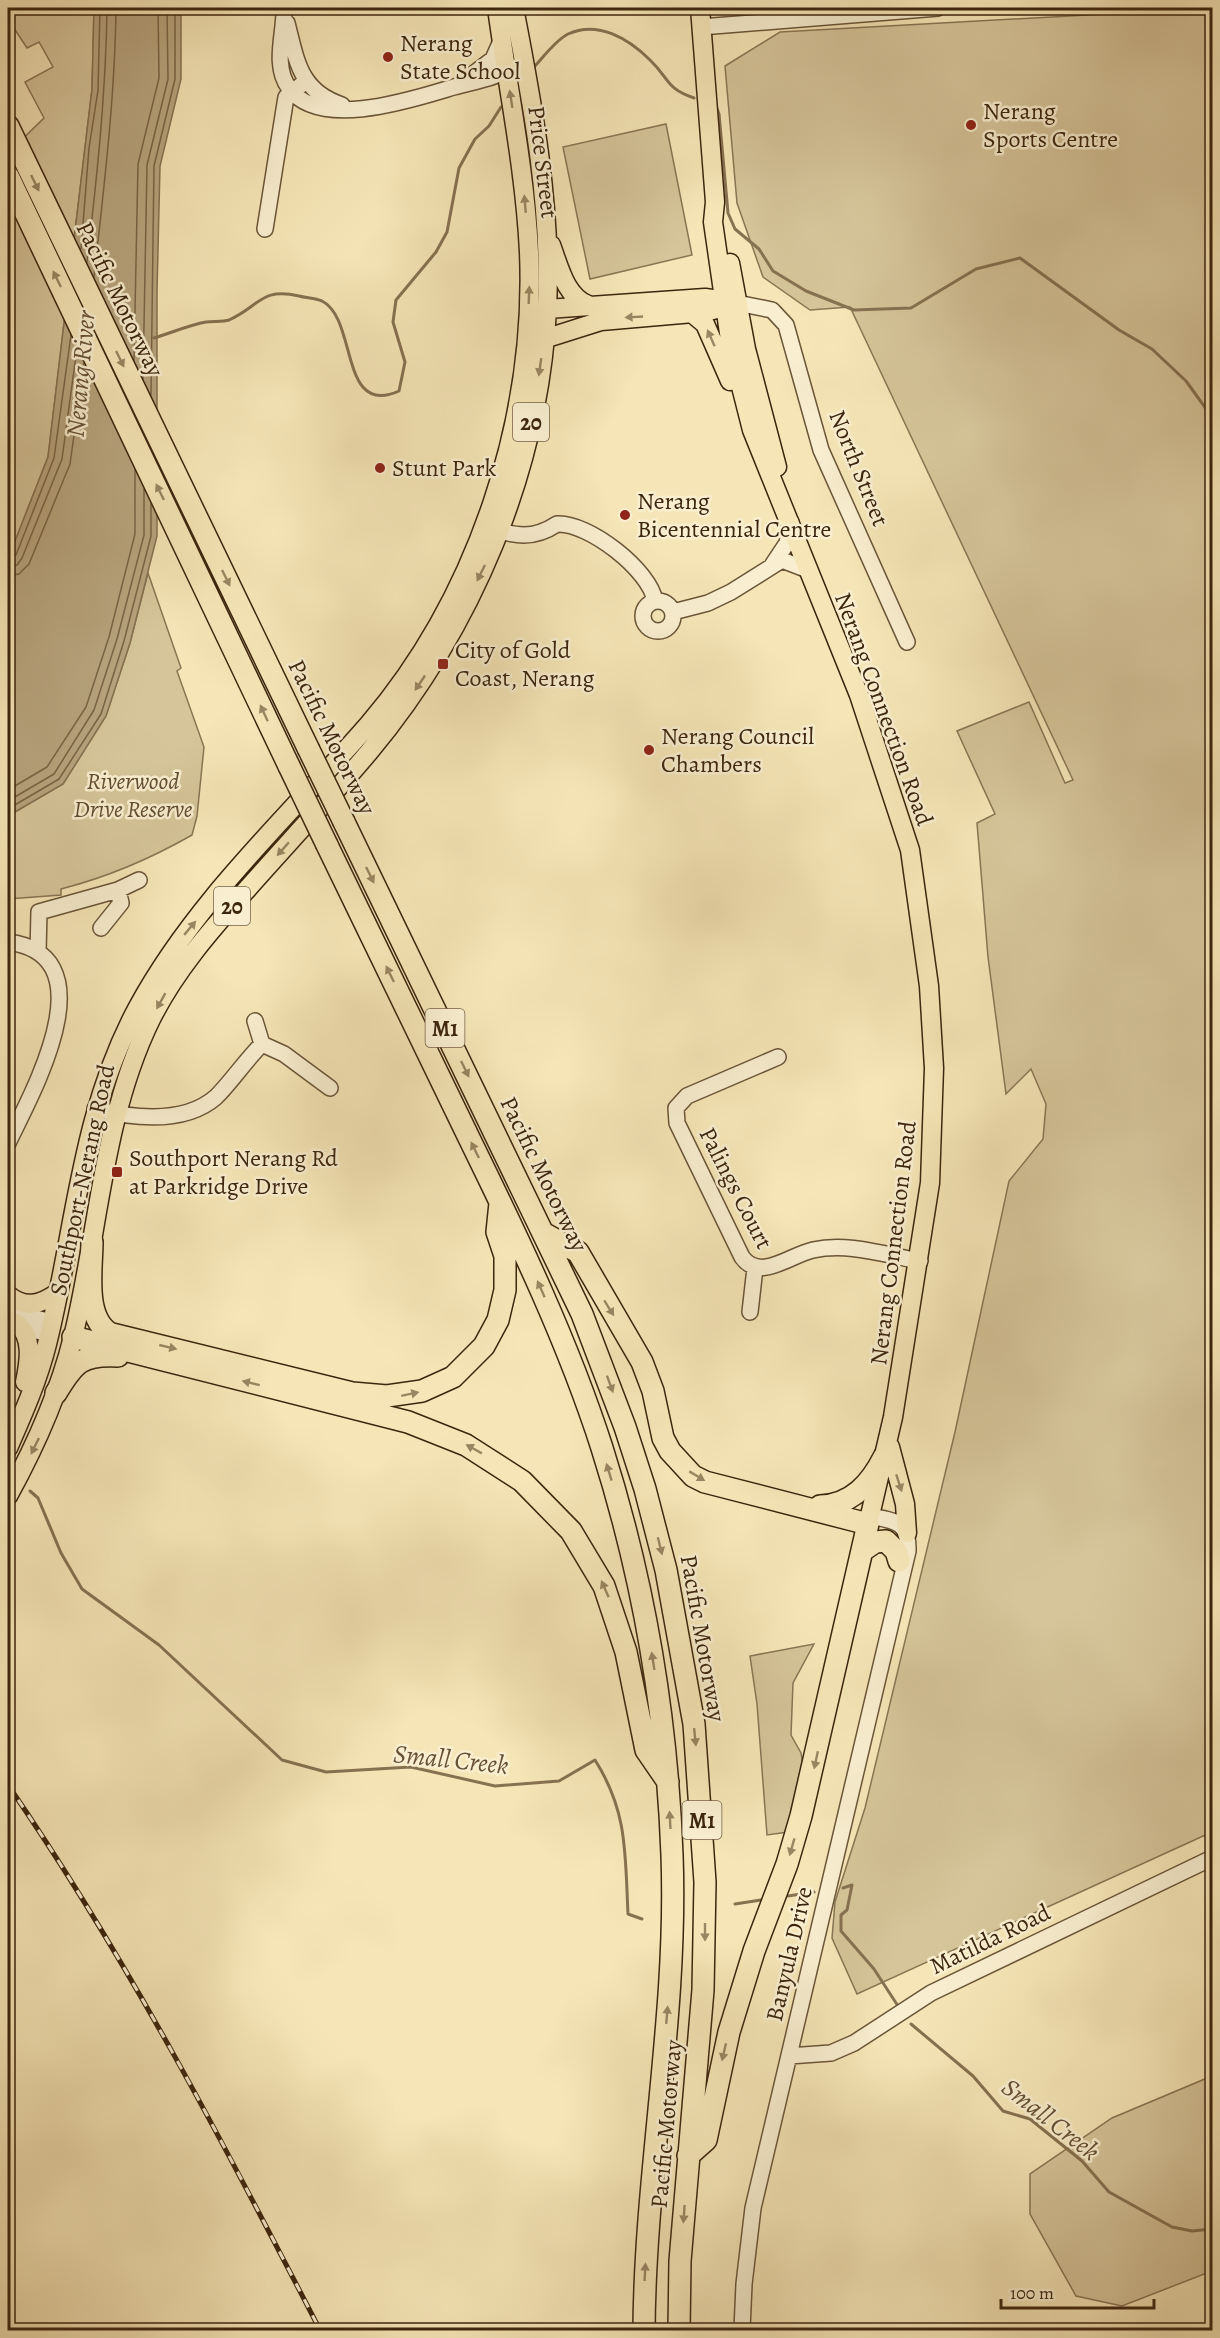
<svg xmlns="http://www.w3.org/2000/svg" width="1220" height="2338" viewBox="0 0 1220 2338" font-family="Alegreya,serif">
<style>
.green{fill:#d6c59a;stroke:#897554;stroke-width:1.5}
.water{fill:#b7a47e;stroke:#867151;stroke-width:1.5}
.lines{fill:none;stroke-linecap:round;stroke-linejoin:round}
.shore{stroke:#7a6446;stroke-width:1.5}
.stream{stroke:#867151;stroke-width:3}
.minor-casing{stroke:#6a5538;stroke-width:18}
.major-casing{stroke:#3c250e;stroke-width:21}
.highway-casing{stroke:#3c250e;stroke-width:24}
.minor{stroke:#f9efd0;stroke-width:15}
.major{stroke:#f6e6b7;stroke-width:18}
.highway{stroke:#f6e6b7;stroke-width:21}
.rail-casing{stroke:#3c250e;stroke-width:5}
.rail{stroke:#f9efd0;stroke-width:3;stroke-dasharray:9;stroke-linecap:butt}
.highway-bridge-casing{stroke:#3c250e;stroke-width:24;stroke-linecap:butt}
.highway-bridge{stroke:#f6e6b7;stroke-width:21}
.oneway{fill:#998662}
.poi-dot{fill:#8f2418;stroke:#f9efd0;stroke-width:2}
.labels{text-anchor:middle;stroke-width:5;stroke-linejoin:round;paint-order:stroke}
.shield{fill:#f9efd0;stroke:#756248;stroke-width:1.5}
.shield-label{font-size:22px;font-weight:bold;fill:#3c250e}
.poi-label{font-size:24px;fill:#3c250e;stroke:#f9efd0;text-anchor:start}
.street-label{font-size:24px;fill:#3c250e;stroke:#f9efd0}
.park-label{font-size:24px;font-style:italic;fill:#624d31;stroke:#f9efd0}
.water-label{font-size:26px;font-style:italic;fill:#675135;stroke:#f9efd0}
</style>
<rect width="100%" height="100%" fill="#f6e6b7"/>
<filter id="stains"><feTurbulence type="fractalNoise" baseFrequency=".00333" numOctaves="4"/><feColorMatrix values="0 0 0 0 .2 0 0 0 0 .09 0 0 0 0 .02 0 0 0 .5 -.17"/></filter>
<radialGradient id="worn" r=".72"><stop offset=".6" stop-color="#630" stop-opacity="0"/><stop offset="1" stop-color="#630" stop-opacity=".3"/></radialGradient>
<path class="green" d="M 8,8 L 94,8 L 92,89 L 48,457 L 8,559 L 8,153 L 44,118 L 25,82 L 53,67 L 39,42 L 27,48 L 8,19 Z
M 1212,8 L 1212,1832 L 857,1994 L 832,1938 L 835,1902 L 865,1808 L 955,1432 L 1009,1181 L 1043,1139 L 1046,1104 L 1031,1069 L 1006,1094 L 988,957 L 977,823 L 995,814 L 957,731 L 1029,702 L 1065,783 L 1073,780 L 850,307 L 810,310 L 763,277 L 737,203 L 725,66 L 780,32 Z
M 666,124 L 692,255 L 590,279 L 563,147 Z
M 148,573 L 181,668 L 177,671 L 204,747 L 197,816 L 192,835 C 150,859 108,877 61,889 L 61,895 L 8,899 L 8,816 L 63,784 L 106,716 L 130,643 Z
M 814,1644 L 793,1683 L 791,1735 L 801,1753 L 805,1779 L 788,1832 L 767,1835 L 757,1704 L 750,1656 Z
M 1212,2076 L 1212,2271 L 1122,2306 L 1076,2296 L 1030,2214 L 1030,2174 L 1112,2118 Z"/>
<path class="water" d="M 94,8 L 181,8 L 181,79 L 160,166 L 157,292 L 157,536 L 130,643 L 106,716 L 63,784 L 8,816 L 8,559 L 48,457 L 92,89 Z"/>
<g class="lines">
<path class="shore" d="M 81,249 L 89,148 L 98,90 L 100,8
M 87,262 C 97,177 106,92 107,8
M 94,277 C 104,187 115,97 116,8
M 134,360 L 138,164 L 159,78 L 158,8
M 143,379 L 147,165 L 168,79 L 167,8
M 151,395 L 154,166 L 175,79 L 175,8
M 8,559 L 16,555 L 54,458 L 71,335
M 8,567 L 17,565 L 22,558 L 62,459 L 77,348
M 8,576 L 19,574 L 29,564 L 70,464 L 84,363
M 8,790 L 47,767 L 86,707 L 109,637 L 135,534 L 135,470
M 8,801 L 54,774 L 94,710 L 117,639 L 144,535 L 144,489
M 8,809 L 59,779 L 101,714 L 124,641 L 151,536 L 151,504"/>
<path class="stream" d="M 535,66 C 544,56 556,40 568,34 C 598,20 629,39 650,60 C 670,79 665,88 694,98
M 716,106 L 719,114 L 728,213 L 735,229 L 759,249 L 773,271 L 806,291 L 854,310 L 911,308 L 976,269 L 1020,258 L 1119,330 L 1152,349 L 1186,381 L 1212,417
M 154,338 C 171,333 189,325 206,322 C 214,321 223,322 229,320 C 260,306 261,287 299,296 C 306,298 315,298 322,301 C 358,319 339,418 399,391 L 405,362 L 393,322 L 396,300 L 436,252 L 447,232 L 459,168 L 475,139 L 489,126 L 501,107
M 30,1491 L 38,1498 L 61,1553 L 82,1589 L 159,1645 L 282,1760 L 326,1772 L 411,1767 L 495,1786 L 559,1781 L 595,1760 C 628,1812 625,1854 628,1914 L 642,1919
M 843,1888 L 852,1885 L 847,1910 L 841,1915 L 841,1931 L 874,1969 L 898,2006
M 788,1896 L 814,1892
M 735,1904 L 761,1900
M 911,2024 L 973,2076 L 1003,2111 L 1030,2119 L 1082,2161 L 1109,2192 L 1172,2227 L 1192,2231 L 1212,2229"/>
<g class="minor-casing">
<path id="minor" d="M 284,8 C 285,33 272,65 289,88 C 319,131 414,99 454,87 C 470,82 491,80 506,70
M 287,23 C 297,62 300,91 342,105
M 701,27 L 938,8
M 468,78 L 493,59 L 501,41
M 265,229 L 286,97 L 306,81
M 737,303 L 772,310 L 786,325 L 821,450 L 907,642
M 489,528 C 515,536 533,540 557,524 C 588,522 650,570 655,601
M 773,564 L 787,543 L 791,522
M643 616a15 15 0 1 1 30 0a15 15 0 1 1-30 0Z
M 673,612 L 708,603 L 731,592 L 782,560 L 808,570
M 101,928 L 121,903 L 118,890
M 8,942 C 110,955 32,1093 8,1143
M 38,952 L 39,912 L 118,890 L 139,880
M 255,1021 L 262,1044
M 778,1057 L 687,1096 L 676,1108 L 677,1123 L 742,1257 C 760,1282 790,1255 813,1250 C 848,1242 885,1255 920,1261
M 95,1109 C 132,1118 184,1125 216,1097 C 232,1081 245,1061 262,1044 L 284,1054 L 330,1088
M 8,1304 L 25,1315 L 51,1322
M 750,1312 L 755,1268
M 15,1323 L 30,1330 L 49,1333
M 789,2056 L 831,2053 L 854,2043 L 931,1993 L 1212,1858
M 742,2330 L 744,2284 L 753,2208 L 908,1551 C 909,1521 895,1521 870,1516"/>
</g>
<g class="major-casing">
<path id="major" d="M 700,8 L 715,202 L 713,222 L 731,347 L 752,430 L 859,695 L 910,850 L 929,986 L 934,1068 L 930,1183 L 893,1417 L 868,1524
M 551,245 C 559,266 565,296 588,305
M 730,263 L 746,349 L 777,467
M 547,309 L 705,298 L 733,302
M 693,314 L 705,324 L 730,381
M 544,339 L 601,321 L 705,312 L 735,304
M 8,1295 C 25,1309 40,1305 57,1293
M 16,1323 C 34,1336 29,1363 25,1382
M 890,1447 L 905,1504 L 907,1533
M 8,1448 C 23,1414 38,1380 47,1344 C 76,1228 80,1114 138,1007 C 196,900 290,815 369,724 C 478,596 536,419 529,252 C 525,170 508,89 497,8
M 8,1496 C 36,1445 59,1394 73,1337 C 99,1231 102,1119 151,1019 C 176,969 212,929 249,887 C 289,842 330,798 369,752 C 472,628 539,471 547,309 C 552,208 533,106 514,8"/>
</g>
<g class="highway-casing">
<path id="highway" d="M 8,126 L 308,748
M 8,176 L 289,766
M 344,822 L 582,1314 L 625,1427 L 645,1489 L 666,1570 L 694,1724 L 705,1882 L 703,1990 L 680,2261 L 679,2330
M 327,845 C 375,943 423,1041 470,1140 C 519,1240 568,1342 602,1448 C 644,1580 667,1717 672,1855 C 678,2014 645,2172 644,2330
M 545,1234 L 578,1252 L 642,1362 L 653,1391 L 663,1438 L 670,1451 L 693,1476 L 705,1482 L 868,1524 L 801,1816 L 787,1864 L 754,1951 L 729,2032 L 706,2140 L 688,2156
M 92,1242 C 92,1269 83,1318 111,1334
M 112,1334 L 352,1393 L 387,1396 L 422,1391 L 453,1377 L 484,1346 L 498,1320 L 505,1290 L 505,1256 L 497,1232 L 500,1203
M 73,1337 L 408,1422 L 466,1445 L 522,1481 L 571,1531 L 604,1586 L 626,1652 L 646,1750 L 668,1782
M 56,1393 C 74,1363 81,1354 118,1356
M 820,1506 C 852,1505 871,1483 884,1457
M 862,1551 L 875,1542 L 886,1541 L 896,1551 L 899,1561"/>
</g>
<use href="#minor" class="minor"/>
<use href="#major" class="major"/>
<use href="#highway" class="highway"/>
<g class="rail-casing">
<path id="rail" d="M 8,1785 C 127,1958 224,2144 320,2330"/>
</g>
<use href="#rail" class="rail"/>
<g class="highway-bridge-casing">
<path id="highway-bridge" d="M 308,748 L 344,822
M 289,766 L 327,845"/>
</g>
<use href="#highway-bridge" class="highway-bridge"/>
</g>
<defs><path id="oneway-solid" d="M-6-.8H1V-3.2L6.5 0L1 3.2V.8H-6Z" transform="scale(1.5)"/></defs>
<g class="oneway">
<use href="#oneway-solid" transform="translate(511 99) rotate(-99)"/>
<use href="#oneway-solid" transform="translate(35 183) rotate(64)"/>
<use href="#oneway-solid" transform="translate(525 204) rotate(-95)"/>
<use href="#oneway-solid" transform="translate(57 279) rotate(-116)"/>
<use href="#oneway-solid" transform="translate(529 295) rotate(-88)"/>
<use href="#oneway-solid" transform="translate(634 317) rotate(177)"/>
<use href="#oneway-solid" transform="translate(711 338) rotate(-114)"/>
<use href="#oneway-solid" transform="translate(120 359) rotate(64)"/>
<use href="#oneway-solid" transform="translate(540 367) rotate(98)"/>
<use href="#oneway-solid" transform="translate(160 492) rotate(-116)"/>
<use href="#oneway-solid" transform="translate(481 573) rotate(116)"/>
<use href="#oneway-solid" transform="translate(226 578) rotate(64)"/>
<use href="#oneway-solid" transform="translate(420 683) rotate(124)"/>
<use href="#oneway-solid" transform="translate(264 713) rotate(-115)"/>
<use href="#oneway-solid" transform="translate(283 849) rotate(131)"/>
<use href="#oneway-solid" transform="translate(370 875) rotate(64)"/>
<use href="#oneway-solid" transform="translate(190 928) rotate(-50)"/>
<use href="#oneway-solid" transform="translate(390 974) rotate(-116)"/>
<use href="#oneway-solid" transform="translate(161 1001) rotate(119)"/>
<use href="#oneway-solid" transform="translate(465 1069) rotate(64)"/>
<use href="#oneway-solid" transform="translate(475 1150) rotate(-116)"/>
<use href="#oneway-solid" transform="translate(541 1289) rotate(-114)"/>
<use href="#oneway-solid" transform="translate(609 1308) rotate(58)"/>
<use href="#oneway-solid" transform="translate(168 1347) rotate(13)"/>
<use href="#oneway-solid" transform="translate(251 1383) rotate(-166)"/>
<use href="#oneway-solid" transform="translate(610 1384) rotate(70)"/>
<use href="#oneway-solid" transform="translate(410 1394) rotate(-12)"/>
<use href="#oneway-solid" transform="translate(35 1446) rotate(116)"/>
<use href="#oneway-solid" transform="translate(474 1449) rotate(-151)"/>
<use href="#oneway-solid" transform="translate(609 1472) rotate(-107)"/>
<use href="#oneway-solid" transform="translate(697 1476) rotate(31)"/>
<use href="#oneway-solid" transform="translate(899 1483) rotate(72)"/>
<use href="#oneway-solid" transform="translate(660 1546) rotate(76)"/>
<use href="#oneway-solid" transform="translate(605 1589) rotate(-114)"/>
<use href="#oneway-solid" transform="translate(653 1661) rotate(-99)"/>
<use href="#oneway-solid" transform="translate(695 1737) rotate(84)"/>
<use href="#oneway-solid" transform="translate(816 1760) rotate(102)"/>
<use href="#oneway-solid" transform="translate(670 1820) rotate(-93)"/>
<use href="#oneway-solid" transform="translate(792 1847) rotate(106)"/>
<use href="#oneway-solid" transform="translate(705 1932) rotate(90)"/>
<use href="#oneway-solid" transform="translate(667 2015) rotate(-85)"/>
<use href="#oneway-solid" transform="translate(724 2052) rotate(103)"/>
<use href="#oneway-solid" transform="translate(684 2214) rotate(94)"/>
<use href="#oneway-solid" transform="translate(645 2272) rotate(-87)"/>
</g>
<g class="poi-dot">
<circle cx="388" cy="57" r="6"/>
<circle cx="971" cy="125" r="6"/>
<circle cx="380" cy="468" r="6"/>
<circle cx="625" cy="515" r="6"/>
<rect x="437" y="658" width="12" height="12" rx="3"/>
<circle cx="649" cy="750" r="6"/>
<rect x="111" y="1166" width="12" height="12" rx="3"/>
</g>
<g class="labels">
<g class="shield">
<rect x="513" y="403" width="36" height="38" rx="4.5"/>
<rect x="214" y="887" width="36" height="38" rx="4.5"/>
<rect x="425.5" y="1009" width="39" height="38" rx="4.5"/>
<rect x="682.5" y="1801" width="39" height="38" rx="4.5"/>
</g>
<g class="shield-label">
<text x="531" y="430">20</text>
<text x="232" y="914">20</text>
<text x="445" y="1036">M1</text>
<text x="702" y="1828">M1</text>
</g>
<g class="poi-label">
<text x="400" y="51">Nerang<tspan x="400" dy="28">State School</tspan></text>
<text x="983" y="119">Nerang<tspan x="983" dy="28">Sports Centre</tspan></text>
<text x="392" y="476">Stunt Park</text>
<text x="637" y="509">Nerang<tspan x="637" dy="28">Bicentennial Centre</tspan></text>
<text x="455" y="658">City of Gold<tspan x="455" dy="28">Coast, Nerang</tspan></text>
<text x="661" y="744">Nerang Council<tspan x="661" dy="28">Chambers</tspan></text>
<text x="129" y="1166">Southport Nerang Rd<tspan x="129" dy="28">at Parkridge Drive</tspan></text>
</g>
<g class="street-label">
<text transform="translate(543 162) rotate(83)" y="8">Price Street</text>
<text transform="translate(120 299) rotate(64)" y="8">Pacific Motorway</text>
<text transform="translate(859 468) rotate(68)" y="8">North Street</text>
<text transform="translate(884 709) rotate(70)" y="8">Nerang Connection Road</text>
<text transform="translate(332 737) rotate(64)" y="8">Pacific Motorway</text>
<text transform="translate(544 1174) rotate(64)" y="8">Pacific Motorway</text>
<text transform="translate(82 1180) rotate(-78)" y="8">Southport-Nerang Road</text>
<text transform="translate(736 1188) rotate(63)" y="8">Palings Court</text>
<text transform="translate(893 1243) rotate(-83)" y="8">Nerang Connection Road</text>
<text transform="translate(703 1638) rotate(80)" y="8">Pacific Motorway</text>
<text transform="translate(990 1939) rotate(-26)" y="8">Matilda Road</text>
<text transform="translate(789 1954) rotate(-77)" y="8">Banyula Drive</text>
<text transform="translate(666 2124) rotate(-85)" y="8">Pacific Motorway</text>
</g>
<g class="park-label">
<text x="133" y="789">Riverwood<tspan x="133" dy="28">Drive Reserve</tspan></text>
</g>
<g class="water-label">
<text transform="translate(80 374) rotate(-85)" y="9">Nerang River</text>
<text transform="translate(451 1759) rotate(6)" y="9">Small Creek</text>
<text transform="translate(1051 2119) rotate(38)" y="9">Small Creek</text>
</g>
</g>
<rect width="1220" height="2338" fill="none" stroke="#f6e6b7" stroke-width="30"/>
<rect x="9" y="9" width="1202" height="2320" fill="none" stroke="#3c250e" stroke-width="3"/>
<rect x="15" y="15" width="1190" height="2308" fill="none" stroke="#3c250e" stroke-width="1.5"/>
<path d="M1001 2299v9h153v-9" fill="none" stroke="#3c250e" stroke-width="3"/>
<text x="1010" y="2299" font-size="18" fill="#3c250e" stroke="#f9efd0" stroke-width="4.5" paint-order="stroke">100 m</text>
<rect width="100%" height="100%" filter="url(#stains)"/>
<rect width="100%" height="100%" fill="url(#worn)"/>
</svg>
